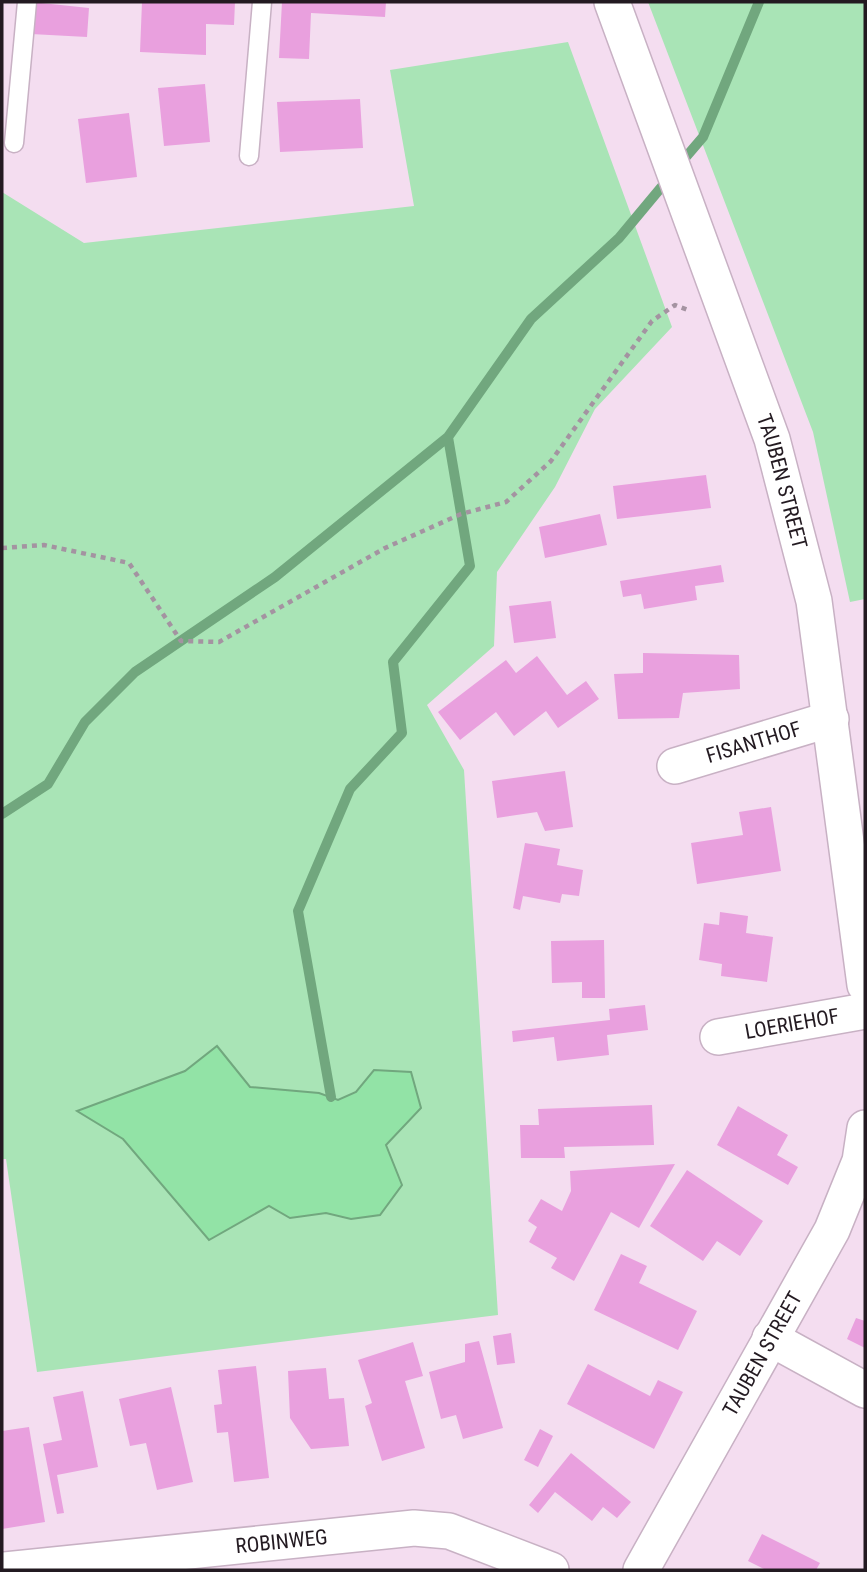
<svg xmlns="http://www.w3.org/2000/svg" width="867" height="1572" viewBox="0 0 867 1572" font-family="'Roboto Condensed',sans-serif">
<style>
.green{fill:#a9e4b6}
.water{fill:#92e3a6;stroke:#71a77e;stroke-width:2}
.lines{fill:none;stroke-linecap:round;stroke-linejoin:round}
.stream{stroke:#71a77e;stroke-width:10}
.building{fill:#e9a0de}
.lane-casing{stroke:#c8b1c4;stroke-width:21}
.street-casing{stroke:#c8b1c4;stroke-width:38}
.path{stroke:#a493a1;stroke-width:4.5;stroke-dasharray:5 5;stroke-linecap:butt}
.lane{stroke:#fff;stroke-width:18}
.street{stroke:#fff;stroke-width:35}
.labels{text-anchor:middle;stroke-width:7;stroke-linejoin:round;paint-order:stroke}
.street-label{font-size:21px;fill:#231a21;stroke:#f4ddf0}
</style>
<rect width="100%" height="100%" fill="#f4ddf0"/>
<path class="green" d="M 648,2 L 865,2 L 865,599 L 850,602 L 813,432 Z
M 568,42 L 672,327 L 595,409 L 555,487 L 497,572 L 494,646 L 427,705 L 464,770 L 498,1315 L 37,1372 L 6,1159 L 2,1159 L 2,192 L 84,243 L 414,206 L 390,70 Z"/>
<path class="water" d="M 217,1046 L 250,1087 L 319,1093 L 338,1100 L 356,1092 L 374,1070 L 411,1072 L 421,1108 L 386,1145 L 402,1185 L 380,1215 L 351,1219 L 326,1213 L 290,1218 L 269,1206 L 209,1240 L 123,1139 L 77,1111 L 185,1071 Z"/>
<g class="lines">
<path class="stream" d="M 679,165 L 703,137 L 759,2
M 2,814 L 48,784 L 85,722 L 135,672 L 275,577 L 448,437 L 531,319 L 619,238 L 669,178
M 331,1097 L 298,911 L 350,789 L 402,733 L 393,662 L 470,566 L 448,437"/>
</g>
<path class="building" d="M 32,2 L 89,8 L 87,37 L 31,34 Z
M 142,2 L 235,2 L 234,25 L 206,24 L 206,55 L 140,52 Z
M 282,2 L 386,2 L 385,17 L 311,13 L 309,59 L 279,58 Z
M 205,84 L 210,142 L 164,146 L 158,88 Z
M 360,99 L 363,148 L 280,152 L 277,102 Z
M 129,113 L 137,177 L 86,183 L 78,119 Z
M 706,475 L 711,508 L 617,519 L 613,486 Z
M 600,514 L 607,545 L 545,558 L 539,527 Z
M 721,565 L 724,582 L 695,586 L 697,600 L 644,609 L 641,594 L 623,597 L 620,581 Z
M 551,601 L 556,638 L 514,643 L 509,606 Z
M 643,653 L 739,655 L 740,689 L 683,693 L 679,718 L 618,719 L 614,674 L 643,673 Z
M 537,656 L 567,695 L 586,681 L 599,699 L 558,728 L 546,711 L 514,736 L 496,712 L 460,740 L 438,712 L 506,660 L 516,673 Z
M 565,771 L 573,827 L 545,831 L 537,812 L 497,818 L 492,781 Z
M 771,807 L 781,871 L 697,884 L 691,843 L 743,835 L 739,812 Z
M 525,843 L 560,849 L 557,865 L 583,870 L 579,896 L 562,894 L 560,903 L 523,896 L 520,910 L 513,908 Z
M 720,912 L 748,916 L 746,933 L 773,937 L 767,982 L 721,976 L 722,964 L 699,960 L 704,923 L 719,925 Z
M 604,940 L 605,998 L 582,998 L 582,982 L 552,983 L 551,941 Z
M 645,1005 L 648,1030 L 607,1035 L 609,1055 L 557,1061 L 554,1037 L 513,1042 L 512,1031 L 610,1020 L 609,1009 Z
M 652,1105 L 654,1145 L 564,1147 L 565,1158 L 521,1158 L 520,1125 L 539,1125 L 538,1109 Z
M 738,1106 L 788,1135 L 777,1155 L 798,1167 L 788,1185 L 717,1145 Z
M 675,1164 L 639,1228 L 611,1212 L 574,1281 L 551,1268 L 557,1258 L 529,1242 L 537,1227 L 528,1221 L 541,1199 L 562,1211 L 571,1191 L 570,1171 Z
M 687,1170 L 763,1221 L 740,1256 L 717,1241 L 703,1261 L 650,1226 Z
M 621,1254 L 647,1266 L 639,1283 L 697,1311 L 678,1350 L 594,1310 Z
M 856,1318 L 865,1321 L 865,1348 L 847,1339 Z
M 511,1333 L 515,1363 L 497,1365 L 493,1336 Z
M 479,1341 L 503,1428 L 463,1439 L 456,1415 L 441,1419 L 429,1372 L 465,1362 L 465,1344 Z
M 413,1342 L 423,1376 L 405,1381 L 425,1448 L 382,1461 L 365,1406 L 372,1403 L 358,1360 Z
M 588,1364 L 650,1396 L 658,1380 L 683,1392 L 654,1449 L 567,1404 Z
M 256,1366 L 269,1478 L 234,1482 L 228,1432 L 217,1433 L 214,1405 L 222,1404 L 218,1370 Z
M 326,1368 L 329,1399 L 344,1398 L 349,1446 L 311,1449 L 290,1418 L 288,1371 Z
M 171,1387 L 193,1482 L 157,1490 L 146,1443 L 130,1446 L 119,1399 Z
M 83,1391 L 98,1467 L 57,1475 L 64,1513 L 57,1514 L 43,1444 L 62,1440 L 53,1397 Z
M 29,1427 L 45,1522 L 2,1529 L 2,1431 Z
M 540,1429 L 553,1436 L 538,1467 L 524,1460 Z
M 571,1453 L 631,1502 L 617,1518 L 603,1507 L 592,1521 L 555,1492 L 538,1513 L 529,1505 Z
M 762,1534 L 820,1563 L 816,1570 L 766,1570 L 748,1561 Z"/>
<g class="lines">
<g class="lane-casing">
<path id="lane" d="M 14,143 L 27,2
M 249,156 L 262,2"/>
</g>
<g class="street-casing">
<g id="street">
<path id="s1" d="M 612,2 L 772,439 L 814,601 L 865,985"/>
<path id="s2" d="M 675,766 L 831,719"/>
<path id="s3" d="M 718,1037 L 865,1011"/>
<path d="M 770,1338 L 865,1390"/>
<path id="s4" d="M 5,1570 L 414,1528 L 449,1531 L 551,1570"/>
<path id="s5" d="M 641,1570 L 832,1230 L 860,1161 L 865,1128"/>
</g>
</g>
<path class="path" d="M 2,548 L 44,545 L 129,563 L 181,641 L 219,642 L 385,548 L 461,514 L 506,502 L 551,461 L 652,321 L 675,305 L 688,310"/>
<use href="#lane" class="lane"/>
<use href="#street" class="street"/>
</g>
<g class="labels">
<g class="street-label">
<text dy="7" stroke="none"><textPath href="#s1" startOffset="509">TAUBEN STREET</textPath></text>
<text dy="7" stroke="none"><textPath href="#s2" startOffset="82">FISANTHOF</textPath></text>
<text dy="7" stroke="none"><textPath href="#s3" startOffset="75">LOERIEHOF</textPath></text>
<text dy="7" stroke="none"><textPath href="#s5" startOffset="248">TAUBEN STREET</textPath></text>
<text dy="7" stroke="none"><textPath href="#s4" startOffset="278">ROBINWEG</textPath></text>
</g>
</g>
<rect width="867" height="1572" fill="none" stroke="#231a21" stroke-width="7"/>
</svg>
